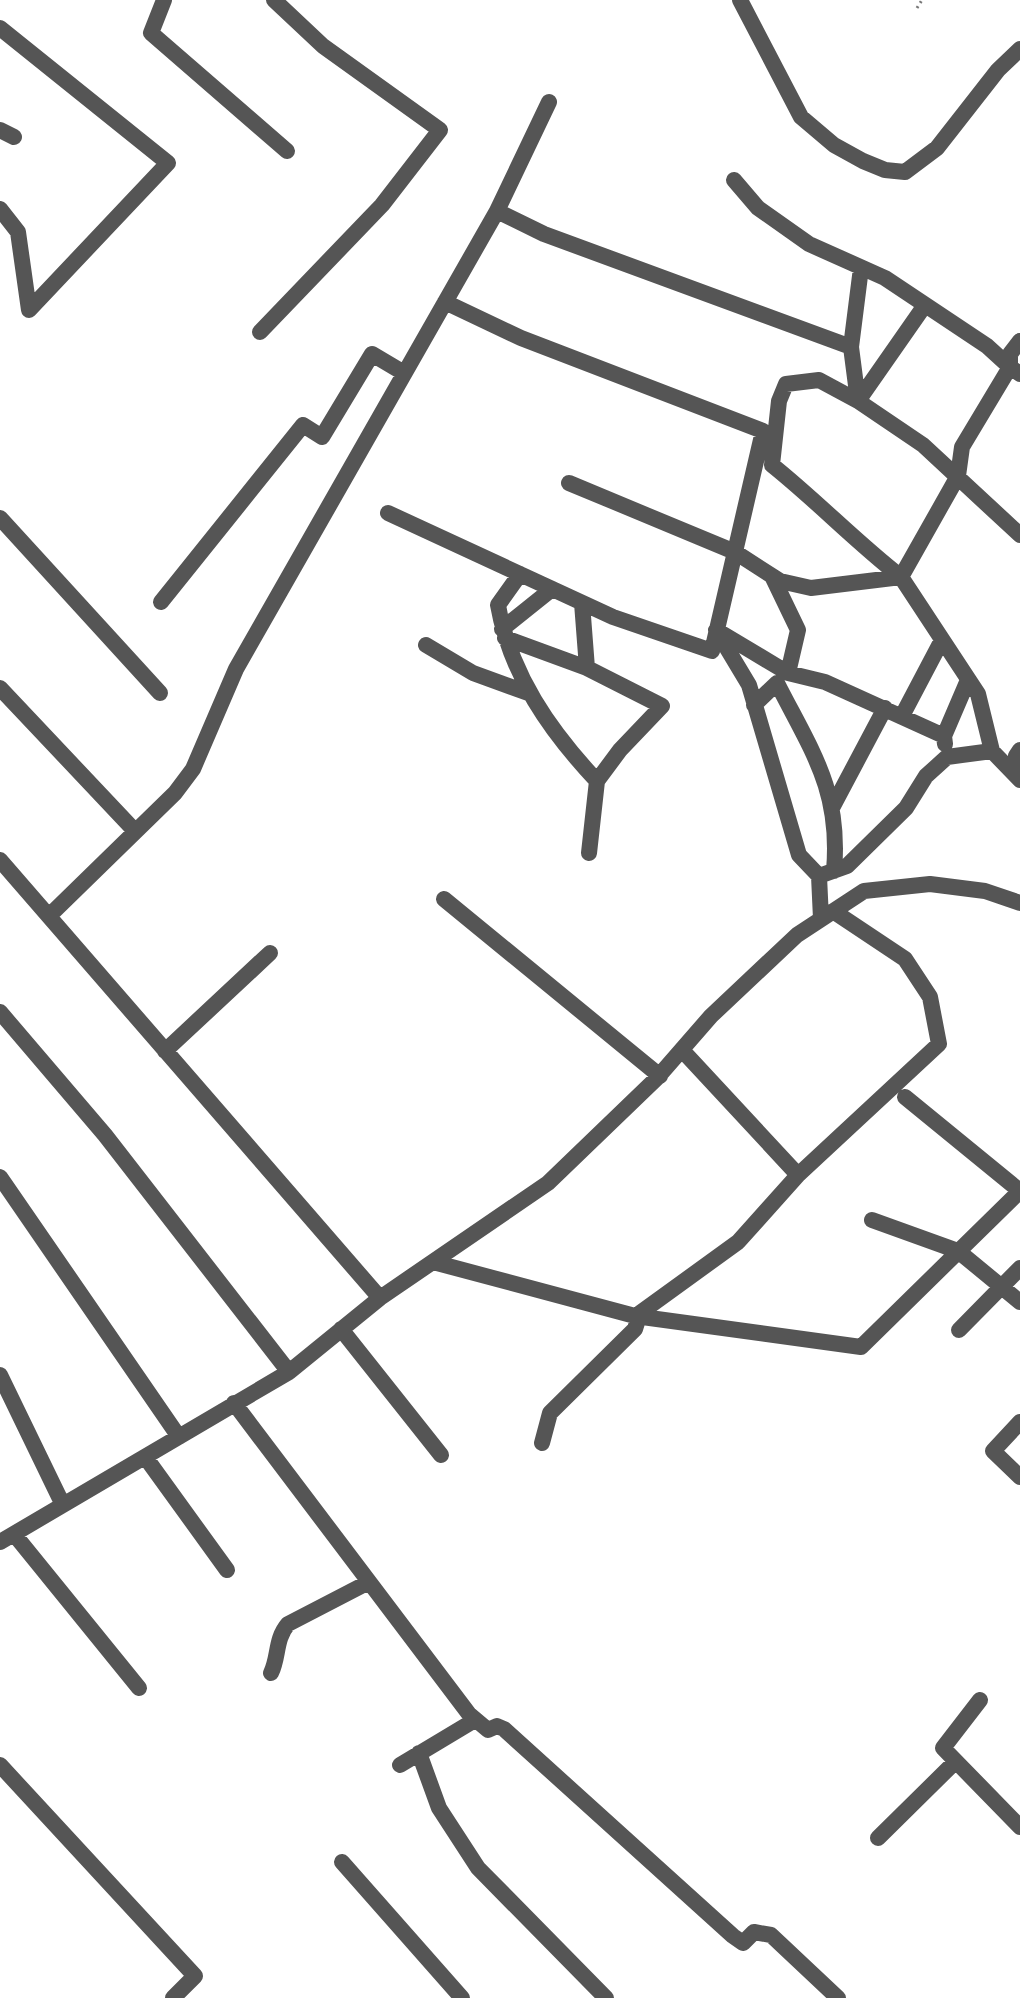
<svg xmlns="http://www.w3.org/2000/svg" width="1020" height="1998" viewBox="0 0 1020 1998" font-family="'Open Sans',sans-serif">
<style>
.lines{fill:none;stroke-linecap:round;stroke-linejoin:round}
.path{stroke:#777;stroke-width:3;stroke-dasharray:2 4;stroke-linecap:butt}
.street{stroke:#555;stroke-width:16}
</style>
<rect width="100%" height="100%" fill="#fff"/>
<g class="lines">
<path class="path" d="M 917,8 L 922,0"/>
<path class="street" d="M 164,0 L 151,33 L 287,151
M 740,0 L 801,117 L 834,145 L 863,161 L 885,170 L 905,172 L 937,148 L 998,70 L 1020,49
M 0,28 L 168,163 L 29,310 L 18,232 L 0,209
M 0,130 L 14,137
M 734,180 L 758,208 L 809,244 L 885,278 L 987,346 L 1010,367
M 497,211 L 544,234 L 851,347
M 861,268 L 851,347 L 858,401 L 923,445 L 1020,535
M 260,332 L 382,205 L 440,130 L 323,46 L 274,0
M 1010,367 L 1010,354 L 1020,341
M 1020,374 L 1010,367 L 962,447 L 958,476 L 901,577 L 978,694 L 992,751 L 1020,780
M 569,483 L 735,552 L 780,581 L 811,588 L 901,577
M 388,513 L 613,617 L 712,651 L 763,431 L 521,338 L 445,302
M 0,518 L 160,693
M 520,574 L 498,605 C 510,674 550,731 597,781 L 589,853
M 772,576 L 798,630 L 788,673
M 901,577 C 856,542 817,501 772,465 L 779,401 L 786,384 L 819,380 L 858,401 L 925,305
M 161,602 L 303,425 L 322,437 L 372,354 L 404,373
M 582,603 L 587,668
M 502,629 L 552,589
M 716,630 L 749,685 L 799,855 L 819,876
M 718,631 L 788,673 L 825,682 L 944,736
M 505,638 L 587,668 L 662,706 L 620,750 L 597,781
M 426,645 L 473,673 L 531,694
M 0,688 L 134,830
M 754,705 L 777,683 C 812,752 841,790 834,871
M 902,716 L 942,640
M 945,744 L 944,736 L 968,680
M 1020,779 L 1016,756 L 1020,750
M 832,808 L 885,708
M 0,860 L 380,1298
M 444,899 L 660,1076
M 50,915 L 175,793 L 193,769 L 236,669 L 497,211 L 549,102
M 821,919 L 819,876 L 847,866 L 906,808 L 926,776 L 947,757 L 992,751
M 0,1012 L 105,1135 L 289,1372
M 682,1050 L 798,1175
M 165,1051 L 270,953
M 905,1097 L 1020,1191
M 0,1177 L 179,1437
M 872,1220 L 958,1251 L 1020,1302
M 433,1262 L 635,1316 L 861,1347 L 1020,1191
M 341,1329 L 441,1455
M 959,1330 L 1020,1268
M 0,1375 L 63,1505
M 234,1403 L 469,1714 L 488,1730 L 497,1726 L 504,1729 L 733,1936 L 743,1943 L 754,1932 L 771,1935 L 838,1998
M 1020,1422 L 993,1451 L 1020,1477
M 542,1443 L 550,1413 L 635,1329 L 640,1313 L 738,1242 L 798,1175 L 939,1044 L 930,997 L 905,959 L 833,911
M 146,1458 L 227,1570
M 14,1534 L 139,1688
M 0,1542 L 289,1372 L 380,1298 L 548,1183 L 657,1078 L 711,1016 L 797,935 L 864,891 L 930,884 L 985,891 L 1020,903
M 271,1673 C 279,1657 275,1639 288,1624 L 369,1582
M 980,1700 L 943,1748 L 1020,1827
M 419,1753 L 439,1808 L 478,1868 L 606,1998
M 0,1765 L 195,1976 L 173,1998
M 400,1765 L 475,1720
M 878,1838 L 955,1762
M 342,1862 L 462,1998"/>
</g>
</svg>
